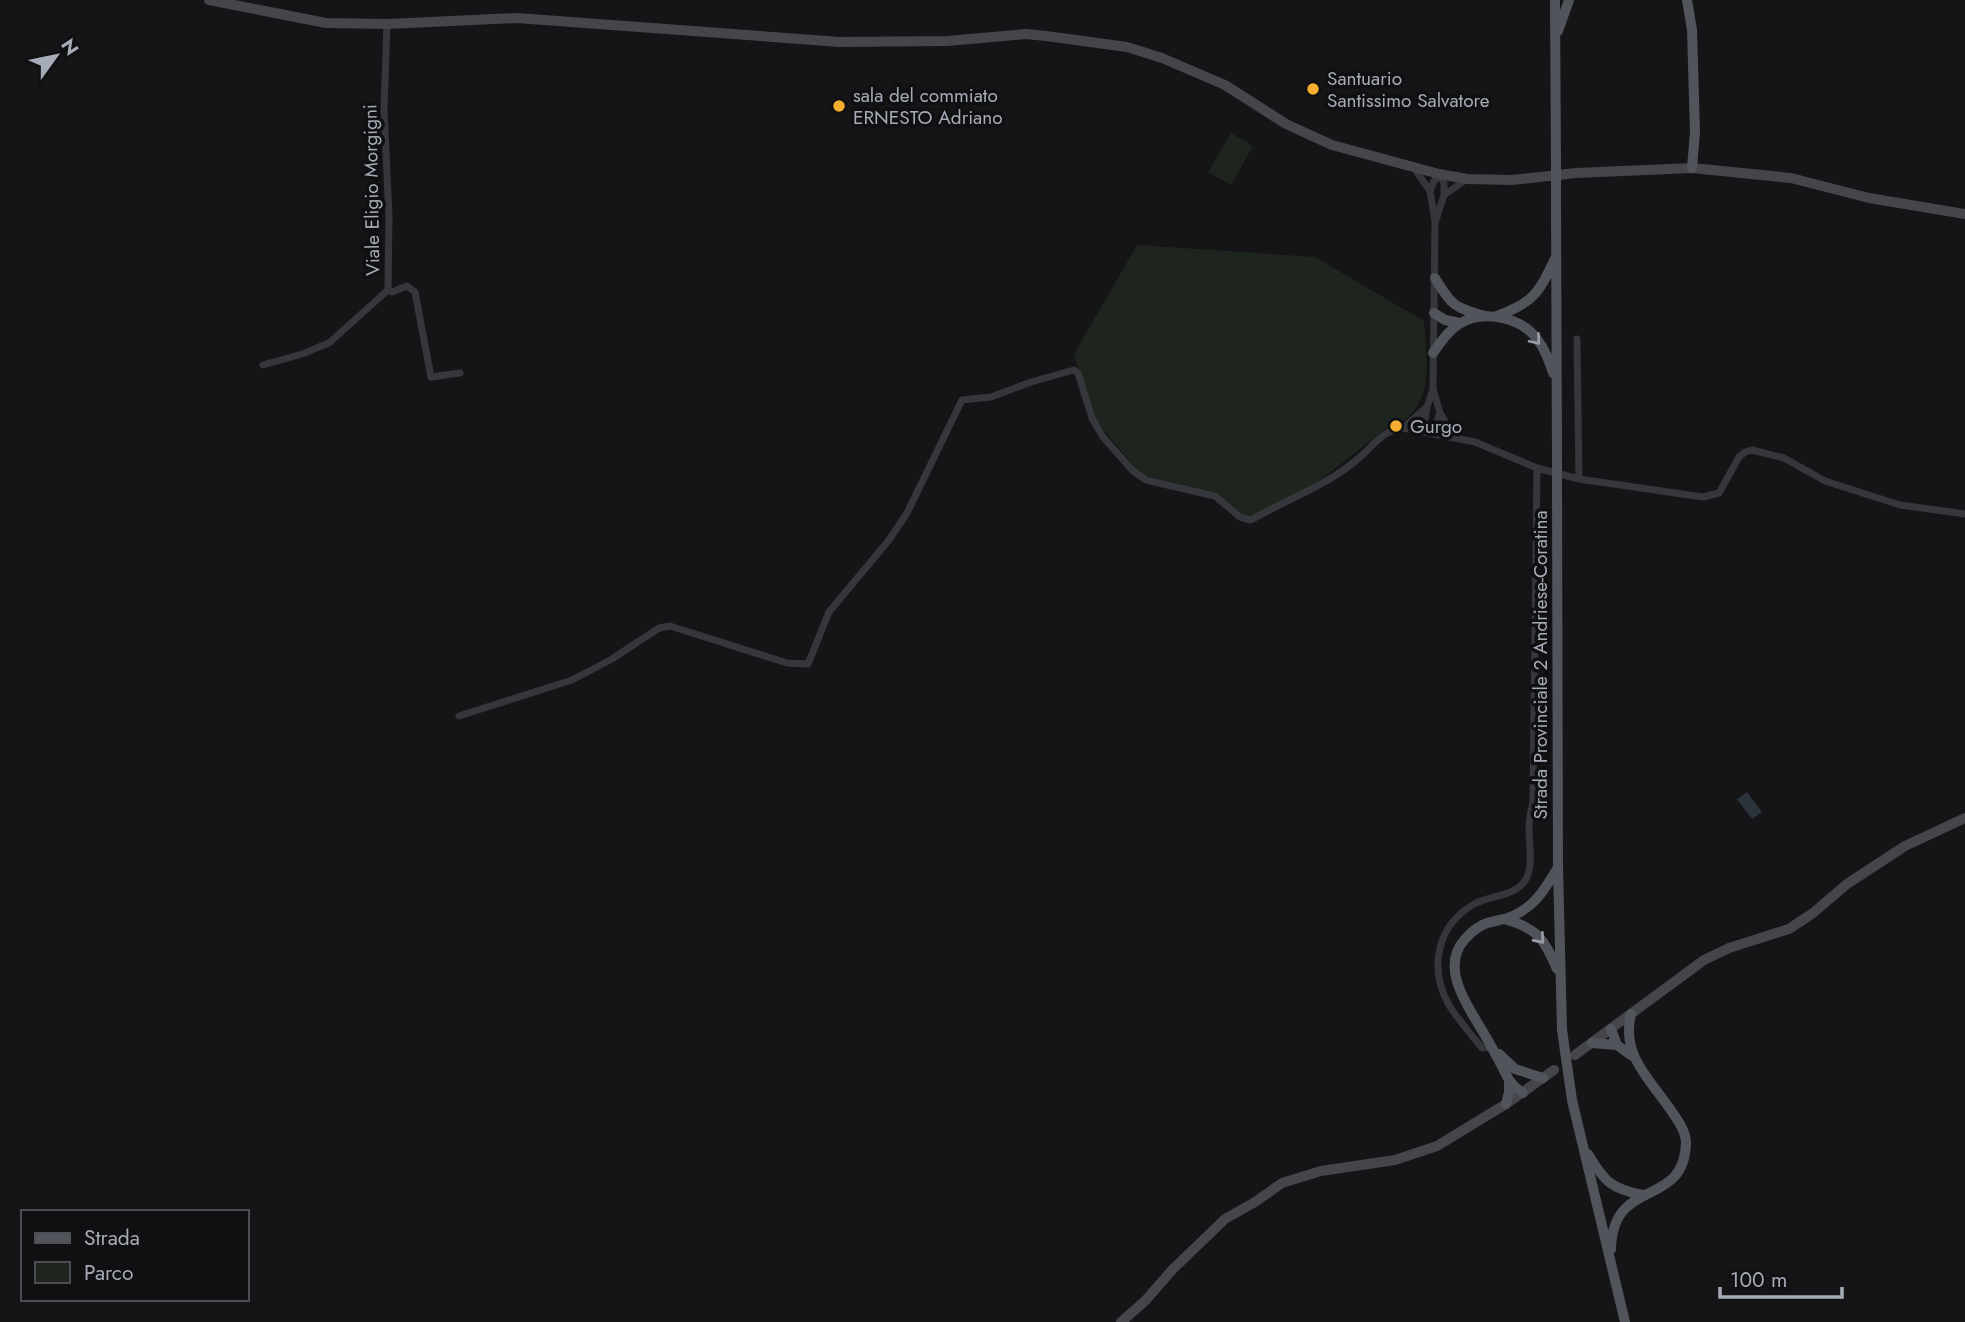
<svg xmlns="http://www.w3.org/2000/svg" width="1965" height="1322" viewBox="0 0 1965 1322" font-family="Jost,sans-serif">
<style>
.green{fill:#1d251e}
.water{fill:#2b343b}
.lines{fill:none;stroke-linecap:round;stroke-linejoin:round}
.street{stroke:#36373c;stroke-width:7}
.secondary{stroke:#44464c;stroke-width:10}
.primary{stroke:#52545b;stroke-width:10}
.primary-bridge{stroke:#52545b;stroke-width:10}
.oneway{stroke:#959aa5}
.poi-dot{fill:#f5ae2f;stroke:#101012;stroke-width:2.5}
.labels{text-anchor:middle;stroke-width:7;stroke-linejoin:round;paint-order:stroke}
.poi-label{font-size:19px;fill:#a6acb7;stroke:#101012;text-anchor:start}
.street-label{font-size:19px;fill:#a6acb7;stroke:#101012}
</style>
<rect width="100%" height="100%" fill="#151517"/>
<path class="green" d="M 1231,133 L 1253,146 L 1231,185 L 1208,172 Z
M 1137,245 L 1315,257 L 1424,321 C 1427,366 1437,413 1384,430 L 1314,485 L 1251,516 L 1241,513 L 1215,492 L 1147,476 L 1136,469 L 1095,419 L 1074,354 Z"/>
<path class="water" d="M 1747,792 L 1762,812 L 1752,819 L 1737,799 Z"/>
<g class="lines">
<path class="street" d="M 1430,191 L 1434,181 L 1439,174 L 1444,183 L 1444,195
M 1436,220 L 1444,195 L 1467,179
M 388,290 L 392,292 L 407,286 L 415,292 L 431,377 L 460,373
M 1577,339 L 1579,479
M 263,365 L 302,354 L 329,343 L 388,290 L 389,217 L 384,110 L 387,24
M 1433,389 L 1440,413 L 1455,437
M 1427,408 L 1425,420 L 1428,432
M 1403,428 L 1427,407 L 1433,389 L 1435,221 L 1430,191 L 1414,168
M 1428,432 L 1436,424 L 1440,413
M 459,716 L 572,680 L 612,659 L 659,628 L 670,626 L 787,663 L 808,664 L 829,612 L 889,540 L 907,513 L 962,400 L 991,397 L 1031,382 L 1074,370 L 1078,373 L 1092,418 L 1103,437 L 1133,471 L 1146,480 L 1215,496 L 1240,517 L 1251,520 C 1287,499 1327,486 1359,458 C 1374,445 1383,430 1403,428 L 1475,442 L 1537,468 L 1579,479 L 1703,497 L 1719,493 L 1739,457 L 1745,452 L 1752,450 L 1784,458 L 1825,481 L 1900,505 L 1965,514
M 1492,1047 L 1482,1048 C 1471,1034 1458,1020 1449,1005 C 1428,968 1437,924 1476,903 C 1492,895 1519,896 1527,877 C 1533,863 1529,843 1529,828 C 1529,819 1531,810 1533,802 L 1537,468"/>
<path class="secondary" d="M 209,0 L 326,23 L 387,24 L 517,18 L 840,42 L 947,41 L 1026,34 L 1046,36 L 1127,47 L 1162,58 L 1225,85 L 1286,124 L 1332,145 L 1439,174 L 1467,179 L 1512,180 L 1576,173 L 1692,168 L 1791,178 L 1869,198 L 1965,214
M 1575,1055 L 1704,960 L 1729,948 L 1789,929 L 1813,913 L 1847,884 L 1905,846 L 1965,818
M 1121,1322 L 1145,1301 L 1173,1269 L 1225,1219 L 1255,1202 L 1282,1183 L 1321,1171 L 1395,1160 L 1437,1146 L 1506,1104 L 1554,1070"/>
<path class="primary" d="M 1555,0 L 1556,164
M 1687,0 L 1692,30 L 1695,132 L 1692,168
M 1558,31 L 1569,0
M 1556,203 L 1557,462
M 1435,278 C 1452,306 1454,307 1485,316
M 1434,313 L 1445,320 L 1460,323
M 1497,316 C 1534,302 1538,294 1555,259
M 1433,353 C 1441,342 1448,331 1459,324 C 1482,309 1521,317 1537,339 C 1545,349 1549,361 1553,373
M 1557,484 L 1558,867 L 1562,1030 L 1572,1100 L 1625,1322
M 1504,919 C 1538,928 1544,939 1557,969
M 1611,1029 L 1617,1045 L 1632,1056
M 1592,1043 L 1617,1045
M 1499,1054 L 1515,1069 L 1543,1078
M 1523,1093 L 1515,1087 L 1509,1080 C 1502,1066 1494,1051 1486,1037 C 1470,1009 1438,969 1465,939 C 1471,932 1479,926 1487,923 C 1494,921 1501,920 1508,918 C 1533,909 1544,891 1557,869
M 1506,1104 L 1509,1092 L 1509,1080
M 1588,1154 C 1604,1181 1611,1189 1643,1195
M 1611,1249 C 1613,1175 1684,1210 1686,1143 C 1686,1131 1677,1119 1670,1109 C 1649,1078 1621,1055 1631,1014"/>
<path class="primary-bridge" d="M 1556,164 L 1556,203
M 1557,484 L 1557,462"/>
</g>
<defs><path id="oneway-chevron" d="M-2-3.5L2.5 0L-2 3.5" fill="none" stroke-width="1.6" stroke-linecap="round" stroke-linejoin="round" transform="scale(1.75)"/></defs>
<g class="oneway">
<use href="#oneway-chevron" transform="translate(1536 340) rotate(50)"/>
<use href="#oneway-chevron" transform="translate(1540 939) rotate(49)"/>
</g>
<g class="poi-dot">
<circle cx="1313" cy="89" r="7"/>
<circle cx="839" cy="106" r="7"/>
<circle cx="1396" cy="426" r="7"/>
</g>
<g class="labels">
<g class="poi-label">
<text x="1327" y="85">Santuario<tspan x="1327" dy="22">Santissimo Salvatore</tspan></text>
<text x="853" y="102">sala del commiato<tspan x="853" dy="22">ERNESTO Adriano</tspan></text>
<text x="1410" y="433">Gurgo</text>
</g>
<g class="street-label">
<text transform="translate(371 190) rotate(-91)" y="7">Viale Eligio Morgigni</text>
<text transform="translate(1540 665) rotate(-90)" y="7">Strada Provinciale 2 Andriese-Coratina</text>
</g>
</g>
<rect x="21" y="1210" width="228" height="91" fill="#101012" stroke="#4c4e54" stroke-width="2"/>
<rect x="35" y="1233" width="35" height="10" fill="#52545b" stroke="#4c4e54" stroke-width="2"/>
<text x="84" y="1245" font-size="21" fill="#a6acb7">Strada</text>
<rect x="35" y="1262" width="35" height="21" fill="#1d251e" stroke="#4c4e54" stroke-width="2"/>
<text x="84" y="1280" font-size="21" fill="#a6acb7">Parco</text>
<g transform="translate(56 56) rotate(57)" stroke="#101012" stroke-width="5" paint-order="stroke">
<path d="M0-5L12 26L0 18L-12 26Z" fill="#a6acb7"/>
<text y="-10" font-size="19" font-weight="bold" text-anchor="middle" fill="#a6acb7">N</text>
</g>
<path d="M1720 1287v10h122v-10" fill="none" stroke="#a6acb7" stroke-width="3.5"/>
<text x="1730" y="1287" font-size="21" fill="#a6acb7" stroke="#101012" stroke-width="5" paint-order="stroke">100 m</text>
</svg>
